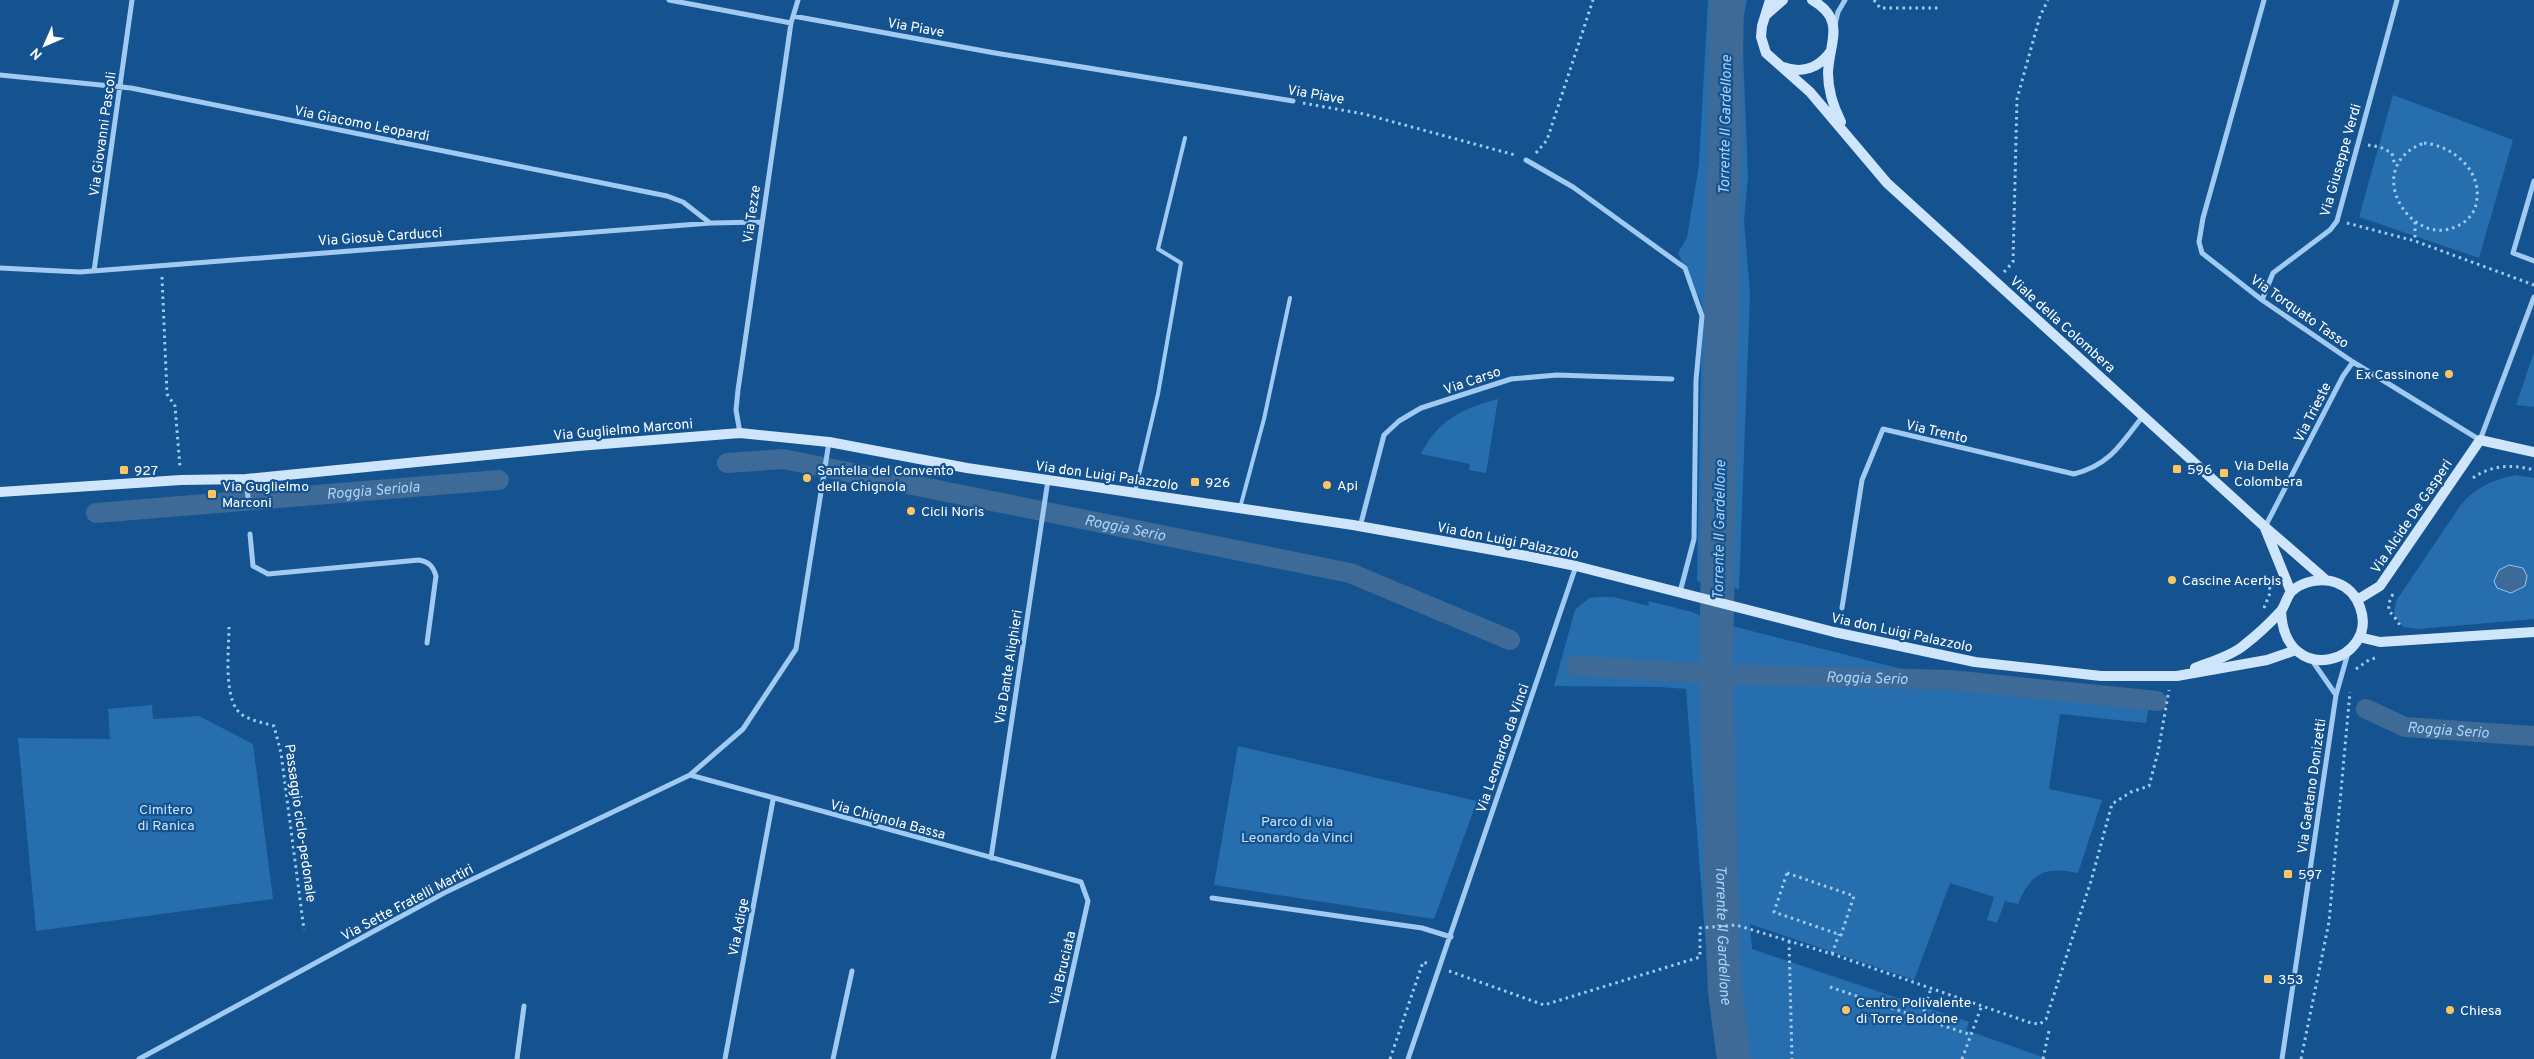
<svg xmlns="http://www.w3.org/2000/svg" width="2534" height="1059" viewBox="0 0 2534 1059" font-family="Overpass,sans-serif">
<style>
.green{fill:#276eae}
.water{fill:#3d6a96;stroke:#92c6f4}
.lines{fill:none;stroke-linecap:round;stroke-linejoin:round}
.canal{stroke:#3d6a96;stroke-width:20}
.river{stroke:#3d6a96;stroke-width:34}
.path{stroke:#a0caf1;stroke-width:3;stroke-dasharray:2.5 4;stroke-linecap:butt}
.lane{stroke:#a0caf1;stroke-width:4}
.street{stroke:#a0caf1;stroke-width:5}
.secondary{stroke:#cee5fb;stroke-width:10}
.poi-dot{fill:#ffc560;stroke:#14538f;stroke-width:2}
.labels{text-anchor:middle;stroke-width:4.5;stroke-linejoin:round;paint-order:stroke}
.street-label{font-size:14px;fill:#fff;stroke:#14538f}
.poi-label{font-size:14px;fill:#fff;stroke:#14538f;text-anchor:start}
.park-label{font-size:14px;fill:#c7e3fc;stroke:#14538f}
.water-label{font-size:15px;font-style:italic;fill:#acd4f8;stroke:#14538f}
</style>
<rect width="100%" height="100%" fill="#14538f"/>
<path class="green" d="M 1708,0 L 1747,0 L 1742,25 L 1748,176 L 1744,221 L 1750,294 L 1739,589 L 1697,581 L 1702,304 L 1678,253 L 1687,238 L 1699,164 Z
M 2393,95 L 2513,140 L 2479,258 L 2359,217 Z
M 2534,352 L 2534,407 L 2516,405 Z
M 1498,399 L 1486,473 L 1469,470 L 1470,464 L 1421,454 C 1438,420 1463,408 1498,399 Z
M 2515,475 L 2534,478 L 2534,619 L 2418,629 L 2403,627 L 2394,614 L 2396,601 L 2460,506 C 2474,488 2492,480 2515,475 Z
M 1598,597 L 1614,597 L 1649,606 L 1648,601 L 1692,612 L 1708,620 L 1902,669 L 2113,692 L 2151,694 L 2146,723 L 2060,714 L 2049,789 L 2102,800 L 2078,873 C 2044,866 2031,873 2018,904 L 2005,901 L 1997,923 L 1987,920 L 1994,897 L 1950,883 L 1914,980 L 1750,924 L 1752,949 L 1969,1022 L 1966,1030 L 2048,1059 L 1717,1059 L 1711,1013 L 1686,689 L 1660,687 L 1554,686 L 1575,610 L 1589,598 Z
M 152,705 L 153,719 L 199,716 L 253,744 L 273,899 L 36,931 L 18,738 L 110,739 L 108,709 Z
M 1238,746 L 1477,801 L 1434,919 L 1214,885 Z"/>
<path class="water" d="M 2509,565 L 2523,568 L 2527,576 L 2525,586 L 2511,593 L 2497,588 L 2494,581 L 2499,570 Z"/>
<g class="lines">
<g class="canal">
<path id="s1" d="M 727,463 L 783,459 L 1350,573 L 1510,640"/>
<path id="s2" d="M 96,513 L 499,480"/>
<path id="s3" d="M 1576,666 L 1716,674 L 1951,680 L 2157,701"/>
<path id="s4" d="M 2366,709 L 2405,727 L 2534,736"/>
</g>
<path class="river" id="s5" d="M 1727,0 L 1716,674 L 1723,944 L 1725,992 L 1734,1059"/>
<path class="path" d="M 1874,0 L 1880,8 L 1938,8
M 1303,103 L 1364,114 L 1515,155
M 2424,143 C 2455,146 2486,174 2475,208 C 2472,216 2465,223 2457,226 C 2412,250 2359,167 2424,143 Z
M 2368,145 L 2380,147 L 2392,153 L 2395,166
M 1536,153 L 1547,140 L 1593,0
M 2415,222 L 2415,241
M 2347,223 L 2415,241 L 2534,285
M 2004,272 L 2013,262 L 2017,99 L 2040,16 L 2048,0
M 162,277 L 167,394 L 175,406 L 180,467
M 2473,478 C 2491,465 2512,464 2534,470
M 2393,594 C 2382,614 2395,612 2401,628
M 2264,608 L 2270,593 L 2269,577
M 229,627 C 229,649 222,705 244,716 C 253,721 264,723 274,726 L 281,753 L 304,930
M 2356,669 L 2369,660 L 2378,657
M 1787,873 L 1854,896 L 1841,935 L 1774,912 Z
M 1789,941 L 1792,1059
M 1832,954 L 1839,934
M 1449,971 L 1544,1005 L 1700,957 L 1700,928 L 1736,925 L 1832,954 L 2031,1023 L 2040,1024 L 2046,1019 L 2091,881 L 2112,804 L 2131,792 L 2149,786 L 2158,752 L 2169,690
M 1830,987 L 1971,1035
M 1922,1018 L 1931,988
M 1390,1059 L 1423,962 L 1429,964
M 1962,1059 L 1982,1005
M 2043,1059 L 2049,1031
M 2301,1059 L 2329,922 L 2350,692"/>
<path class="lane" d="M 1135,492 L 1158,394 L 1181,263 L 1158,249 L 1185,138
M 1240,508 L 1264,419 L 1290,298"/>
<path class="street" d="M 669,0 L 791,23
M 2264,0 L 2203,218 L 2199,242 L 2202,253 L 2262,300 L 2353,362 L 2480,440 L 2534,297
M 793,16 L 995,53 L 1293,101
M 1835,25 L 1838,12 L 1845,0
M 0,75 L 131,88 L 667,196 L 683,202 L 710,223
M 1526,160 L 1573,187 L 1685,268 L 1702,316 L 1696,380 L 1694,539 L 1680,592
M 2534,181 L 2513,253 L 2534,261
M 0,268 L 80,272 L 711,223 L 761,222
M 94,271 L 132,0
M 2262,300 L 2273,273 L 2330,230 L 2337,221 L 2397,0
M 740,433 L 736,410 L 738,390 L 791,23 L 798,0
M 246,479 L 248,497
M 1360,527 L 1384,435 L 1399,421 L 1421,408 L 1511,379 L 1557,375 L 1672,379
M 2265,527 L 2343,376 L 2353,362
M 250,534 L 253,566 L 268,574 L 419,560 C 429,562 433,566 436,576 L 427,643
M 1842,608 L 1862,480 L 1883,429 L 2074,474 C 2110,465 2121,444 2143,416
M 2311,659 L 2336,695
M 690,775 L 1081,882 L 1088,901 L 1053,1059
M 991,858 L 1048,480
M 1212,898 L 1422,928 L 1451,937
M 139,1059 L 444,893 L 690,775 L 743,729 L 796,649 L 829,442
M 517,1059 L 524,1006
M 725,1059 L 773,800
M 833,1059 L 852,971
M 1408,1059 L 1576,566
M 2282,1059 L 2336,695 L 2348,653"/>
<path class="secondary" d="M 1770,0 L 1762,26 L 1761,37 L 1766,53 L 1810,92 L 1887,183 L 2265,527 L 2326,580
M 1812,0 C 1847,20 1829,42 1828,73 C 1828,91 1833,106 1841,122
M 1767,14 L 1783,0
M 1783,67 C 1802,74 1819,68 1831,51
M 0,492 L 181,480 L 246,479 L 578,446 L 740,433 L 829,442 L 967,468 L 1353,525 L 1527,556 L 1576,566 L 1834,632 L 1975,662 L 2101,676 L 2177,676 L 2267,660 L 2296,650
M 2265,528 L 2291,592
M 2357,600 L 2380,586 L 2480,440 L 2534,452
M 2359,637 L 2380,642 L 2534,632
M 2195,668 C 2210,662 2231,656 2243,646 C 2256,636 2269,624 2280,612 C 2285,607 2286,598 2291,592 C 2302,581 2323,577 2337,583 C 2348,587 2356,596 2360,607 C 2380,661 2285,691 2281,611"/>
</g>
<g class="poi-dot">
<circle cx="2449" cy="374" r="5"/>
<rect x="2172" y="464" width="10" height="10" rx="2.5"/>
<rect x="119" y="465" width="10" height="10" rx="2.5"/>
<rect x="2219" y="468" width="10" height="10" rx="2.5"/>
<circle cx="807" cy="478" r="5"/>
<rect x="1190" y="477" width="10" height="10" rx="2.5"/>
<circle cx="1327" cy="485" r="5"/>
<rect x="207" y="489" width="10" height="10" rx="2.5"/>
<circle cx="911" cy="511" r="5"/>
<circle cx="2172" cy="580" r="5"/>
<rect x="2283" y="869" width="10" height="10" rx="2.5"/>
<rect x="2263" y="974" width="10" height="10" rx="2.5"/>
<circle cx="1846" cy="1010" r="5"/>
<circle cx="2450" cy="1010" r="5"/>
</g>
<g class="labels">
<g class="street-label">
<text transform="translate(916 27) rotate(10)" y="5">Via Piave</text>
<text transform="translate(1316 94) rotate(10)" y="5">Via Piave</text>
<text transform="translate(362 123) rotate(11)" y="5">Via Giacomo Leopardi</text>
<text transform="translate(102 134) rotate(-82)" y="5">Via Giovanni Pascoli</text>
<text transform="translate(2340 160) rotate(-74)" y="5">Via Giuseppe Verdi</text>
<text transform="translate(751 214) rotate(-82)" y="5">Via Tezze</text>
<text transform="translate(380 236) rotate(-4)" y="5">Via Giosuè Carducci</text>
<text transform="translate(2300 311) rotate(35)" y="5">Via Torquato Tasso</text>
<text transform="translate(2063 324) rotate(42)" y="5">Viale della Colombera</text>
<text transform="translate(1472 380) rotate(-19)" y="5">Via Carso</text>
<text transform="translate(2312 412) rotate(-63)" y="5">Via Trieste</text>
<text transform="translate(623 429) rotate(-5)" y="5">Via Guglielmo Marconi</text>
<text transform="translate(1937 431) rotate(13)" y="5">Via Trento</text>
<text transform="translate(1107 475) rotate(8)" y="5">Via don Luigi Palazzolo</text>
<text transform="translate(2411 516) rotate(-56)" y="5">Via Alcide De Gasperi</text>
<text transform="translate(1508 540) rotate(11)" y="5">Via don Luigi Palazzolo</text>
<text transform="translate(1902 632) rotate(12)" y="5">Via don Luigi Palazzolo</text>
<text transform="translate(1008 667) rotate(-81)" y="5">Via Dante Alighieri</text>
<text transform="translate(1502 748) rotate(-71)" y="5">Via Leonardo da Vinci</text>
<text transform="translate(2311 786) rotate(-82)" y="5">Via Gaetano Donizetti</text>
<text transform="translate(888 819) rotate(15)" y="5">Via Chignola Bassa</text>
<text transform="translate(301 823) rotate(82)" y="5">Passaggio ciclo-pedonale</text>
<text transform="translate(407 902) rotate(-28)" y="5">Via Sette Fratelli Martiri</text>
<text transform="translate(738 927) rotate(-79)" y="5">Via Adige</text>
<text transform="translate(1062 968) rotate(-77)" y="5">Via Bruciata</text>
</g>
<g class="poi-label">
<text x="2439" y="379" text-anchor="end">Ex Cassinone</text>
<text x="2234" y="470">Via Della<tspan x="2234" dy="16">Colombera</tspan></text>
<text x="2187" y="474">596</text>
<text x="134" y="475">927</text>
<text x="817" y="475">Santella del Convento<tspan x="817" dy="16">della Chignola</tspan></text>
<text x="1205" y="487">926</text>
<text x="1337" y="490">Api</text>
<text x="222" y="491">Via Guglielmo<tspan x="222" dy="16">Marconi</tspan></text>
<text x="921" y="516">Cicli Noris</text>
<text x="2182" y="585">Cascine Acerbis</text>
<text x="2298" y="879">597</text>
<text x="2278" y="984">353</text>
<text x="1856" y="1007">Centro Polivalente<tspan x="1856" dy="16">di Torre Boldone</tspan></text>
<text x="2460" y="1015">Chiesa</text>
</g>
<g class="park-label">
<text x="166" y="814">Cimitero<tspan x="166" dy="16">di Ranica</tspan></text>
<text x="1297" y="826">Parco di via<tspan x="1297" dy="16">Leonardo da Vinci</tspan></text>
</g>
<g class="water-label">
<text transform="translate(1725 125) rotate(-89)" y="5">Torrente Il Gardellone</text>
<text dy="5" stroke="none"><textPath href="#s2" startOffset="278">Roggia Seriola</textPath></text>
<text dy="5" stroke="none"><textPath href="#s1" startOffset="405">Roggia Serio</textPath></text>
<text transform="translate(1719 530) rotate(-89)" y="5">Torrente Il Gardellone</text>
<text dy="5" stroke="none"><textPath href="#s3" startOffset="291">Roggia Serio</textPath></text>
<text dy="5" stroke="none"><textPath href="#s4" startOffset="86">Roggia Serio</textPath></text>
<text dy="5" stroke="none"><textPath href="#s5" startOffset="935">Torrente Il Gardellone</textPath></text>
</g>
</g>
<g transform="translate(45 45) rotate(225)" stroke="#14538f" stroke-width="4" paint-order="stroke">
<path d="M0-4L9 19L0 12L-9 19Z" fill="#ffffff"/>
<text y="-8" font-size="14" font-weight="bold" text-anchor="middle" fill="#ffffff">N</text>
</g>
</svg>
